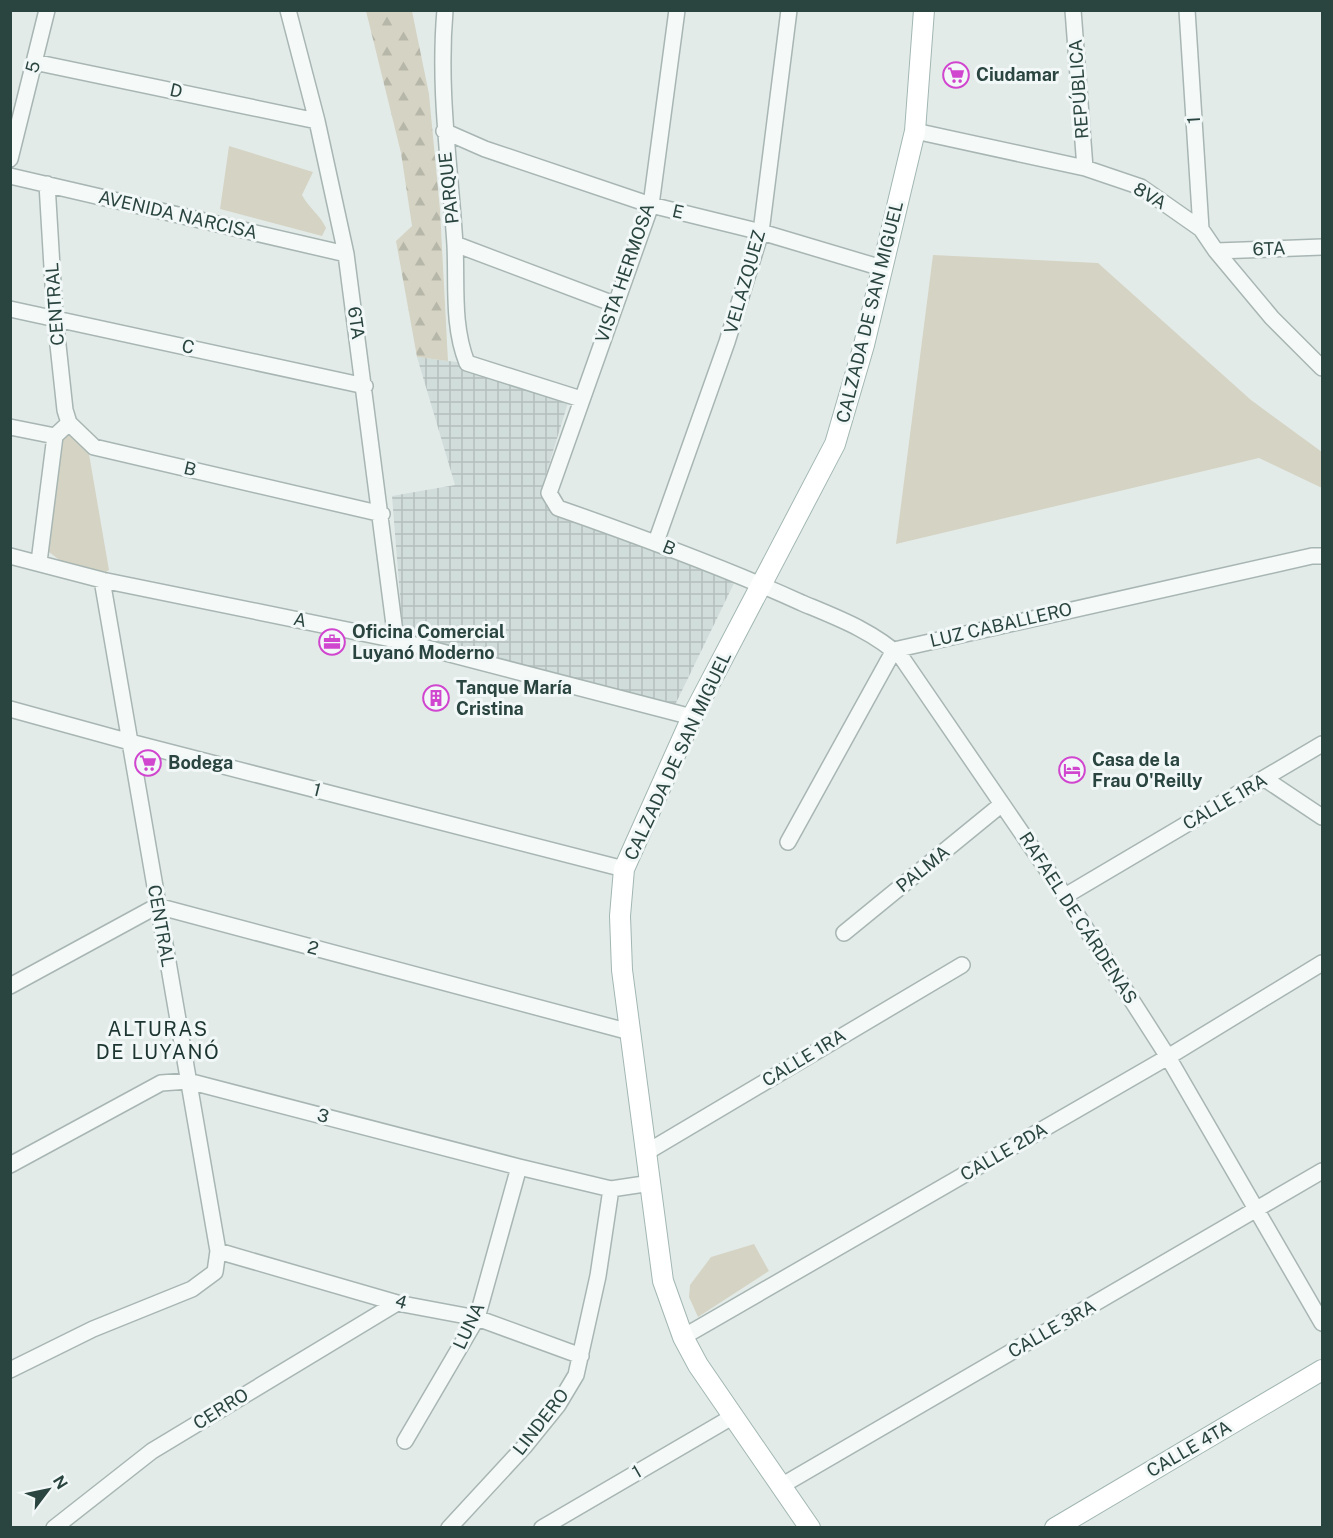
<svg xmlns="http://www.w3.org/2000/svg" width="1333" height="1538" viewBox="0 0 1333 1538" font-family="'Public Sans',sans-serif">
<style>
.industrial{fill:url(#industrial-grid)}
.grass{fill:#d5d4c4}
.forest{fill:url(#forest-firs)}
.lines{fill:none;stroke-linecap:round;stroke-linejoin:round}
.minor-casing{stroke:#a8b6b3;stroke-width:18}
.major-casing{stroke:#a2b7b2;stroke-width:22}
.minor{stroke:#f5f9f8;stroke-width:15}
.major{stroke:#fff;stroke-width:20}
.labels{text-anchor:middle;stroke-width:6;stroke-linejoin:round;paint-order:stroke}
.street-label{font-size:18px;fill:#2a443f;stroke:#f2f8f7}
.poi-label{font-size:18px;font-weight:bold;fill:#2a443f;stroke:#f2f8f7;text-anchor:start}
.neighbourhood-label{font-size:20px;letter-spacing:1.5px;fill:#1c3530;stroke:#f2f8f7}
</style>
<defs>
<pattern id="industrial-grid" width="8" height="8" patternUnits="userSpaceOnUse" patternTransform="scale(1.5)"><rect width="8" height="8" fill="#d1dddb"/><path d="M0 4h8M4 0v8" fill="none" stroke="#b4bfbd"/></pattern>
<pattern id="forest-firs" width="22" height="20" patternUnits="userSpaceOnUse" patternTransform="scale(1.5)"><rect width="22" height="20" fill="#d5d4c4"/><path d="M5 1l3.5 6h-7zM16 11l3.5 6h-7z" fill="#b7b7a9"/></pattern>
</defs>
<rect width="100%" height="100%" fill="#e3ebe9"/>
<path class="industrial" d="M 417,357 L 481,365 L 570,396 L 540,494 L 656,542 L 739,573 L 675,705 L 403,634 L 392,496 L 455,485 Z"/>
<path class="grass" d="M 229,146 L 313,172 L 302,195 C 309,208 321,216 326,228 L 322,236 L 220,209 Z
M 933,255 L 1098,263 L 1251,400 L 1322,452 L 1322,488 L 1259,458 L 896,544 Z
M 71,433 L 89,454 L 109,570 L 103,574 L 67,566 L 49,552 L 62,437 Z
M 754,1244 L 769,1271 L 698,1317 L 689,1297 L 690,1285 L 711,1257 Z"/>
<path class="forest" d="M 366,11 L 412,11 L 429,94 L 440,210 L 448,361 L 417,357 L 396,241 L 412,226 L 401,153 Z"/>
<g class="lines">
<g class="minor-casing">
<path id="minor" d="M 288,10 L 317,121 L 346,254 L 396,640
M 445,10 C 438,92 450,164 455,245 C 457,285 452,325 467,363 L 581,399
M 677,10 L 651,205 L 549,493 L 558,508 C 641,537 723,567 802,603 C 838,618 873,631 902,658 L 1065,896 L 1168,1057 L 1322,1323
M 1073,10 L 1085,168
M 1187,10 L 1201,229
M 34,62 L 317,121
M 444,131 L 485,149 L 651,205 L 761,232 L 882,268
M 915,131 L 1085,168 L 1141,187 L 1201,229 L 1216,251 L 1272,318 L 1322,368
M 10,159 L 47,10
M 10,176 L 346,254
M 47,184 L 55,317 L 65,410 L 69,423
M 455,244 L 614,304
M 1216,251 L 1322,247
M 10,309 L 365,386
M 10,427 L 55,436 L 69,423 L 94,447 L 382,514
M 656,542 L 727,342 L 761,232 L 789,10
M 10,556 L 102,580 L 396,640 L 692,717
M 39,562 L 55,436
M 10,709 L 130,742 L 624,869
M 1265,779 L 1322,817
M 788,842 L 894,650 L 1312,556 L 1322,556
M 1065,896 L 1322,744
M 844,933 L 1002,804
M 10,986 L 157,906 L 630,1032
M 647,1152 L 962,965
M 10,1165 L 161,1083 L 188,1081 L 519,1167 L 611,1189 L 651,1183
M 218,1251 L 397,1303 L 477,1318 L 581,1356
M 683,1337 L 1168,1057 L 1322,963
M 10,1370 L 93,1329 L 192,1289 L 215,1272 L 218,1251 L 102,580
M 405,1441 L 477,1318 L 519,1167
M 781,1486 L 1322,1171
M 54,1528 L 152,1451 L 397,1303
M 449,1528 L 524,1447 L 558,1405 L 576,1375 L 598,1276 L 611,1189
M 542,1528 L 732,1417"/>
</g>
<g class="major-casing">
<path id="major" d="M 810,1528 L 698,1365 L 683,1337 L 663,1281 L 622,970 L 620,916 L 624,869 L 692,717 L 835,444 L 864,345 L 915,131 L 924,10
M 1055,1528 L 1322,1370"/>
</g>
<use href="#minor" class="minor"/>
<use href="#major" class="major"/>
</g>
<defs>
<g id="supermarket-ring" transform="scale(1.35)"><circle r="9.5" fill="#f2f8f7" stroke="#d146cf" stroke-width="1.5"/><path d="M-6-5.5h2.5l.6 2H6L4.5 2H-2.5L-4.4-4H-6ZM-1.5 3.2a1.3 1.3 0 1 0 .1 0ZM3 3.2a1.3 1.3 0 1 0 .1 0Z" fill="#d146cf"/></g>
<g id="office-ring" transform="scale(1.35)"><circle r="9.5" fill="#f2f8f7" stroke="#d146cf" stroke-width="1.5"/><path d="M-6-3h4V-5.5h4V-3h4V5H-6ZM-1-4.5V-3h2v-1.5ZM-6 0V1H6V0Z" fill="#d146cf"/></g>
<g id="building-ring" transform="scale(1.35)"><circle r="9.5" fill="#f2f8f7" stroke="#d146cf" stroke-width="1.5"/><path d="M-4-6H4V6H1V3H-1V6H-4ZM-2.5-4.3h1.7v1.8h-1.7ZM.8-4.3h1.7v1.8H.8ZM-2.5-1h1.7V.8h-1.7ZM.8-1h1.7V.8H.8Z" fill="#d146cf"/></g>
<g id="hotel-ring" transform="scale(1.35)"><circle r="9.5" fill="#f2f8f7" stroke="#d146cf" stroke-width="1.5"/><path d="M-6-4.5h1.5V1H6V5H4.5V3h-9V5H-6ZM-4 0a1.8 1.8 0 1 1 3.6 0ZM.5 0V-2.5h3Q6-2.5 6 0Z" fill="#d146cf"/></g>
</defs>
<g fill-rule="evenodd">
<use href="#supermarket-ring" x="956" y="75"/>
<use href="#office-ring" x="332" y="642"/>
<use href="#building-ring" x="436" y="698"/>
<use href="#supermarket-ring" x="148" y="763"/>
<use href="#hotel-ring" x="1072" y="770"/>
</g>
<g class="labels">
<g class="street-label">
<text transform="translate(33 67) rotate(-76)" y="6">5</text>
<text transform="translate(1079 89) rotate(-94)" y="6">REPÚBLICA</text>
<text transform="translate(176 91) rotate(12)" y="6">D</text>
<text transform="translate(1194 120) rotate(-94)" y="6">1</text>
<text transform="translate(449 188) rotate(-96)" y="6">PARQUE</text>
<text transform="translate(1150 196) rotate(31)" y="6">8VA</text>
<text transform="translate(678 212) rotate(13)" y="6">E</text>
<text transform="translate(178 215) rotate(13)" y="6">AVENIDA NARCISA</text>
<text transform="translate(1269 249) rotate(-2)" y="6">6TA</text>
<text transform="translate(625 273) rotate(-71)" y="6">VISTA HERMOSA</text>
<text transform="translate(745 282) rotate(-74)" y="6">VELAZQUEZ</text>
<text transform="translate(55 304) rotate(-94)" y="6">CENTRAL</text>
<text transform="translate(870 312) rotate(-76)" y="6">CALZADA DE SAN MIGUEL</text>
<text transform="translate(356 323) rotate(82)" y="6">6TA</text>
<text transform="translate(188 347) rotate(12)" y="6">C</text>
<text transform="translate(190 469) rotate(13)" y="6">B</text>
<text transform="translate(669 548) rotate(22)" y="6">B</text>
<text transform="translate(300 620) rotate(12)" y="6">A</text>
<text transform="translate(1001 625) rotate(-13)" y="6">LUZ CABALLERO</text>
<text transform="translate(678 756) rotate(-65)" y="6">CALZADA DE SAN MIGUEL</text>
<text transform="translate(317 790) rotate(14)" y="6">1</text>
<text transform="translate(1225 802) rotate(-30)" y="6">CALLE 1RA</text>
<text transform="translate(923 869) rotate(-39)" y="6">PALMA</text>
<text transform="translate(1078 918) rotate(57)" y="6">RAFAEL DE CÁRDENAS</text>
<text transform="translate(161 926) rotate(80)" y="6">CENTRAL</text>
<text transform="translate(313 948) rotate(15)" y="6">2</text>
<text transform="translate(804 1058) rotate(-31)" y="6">CALLE 1RA</text>
<text transform="translate(323 1116) rotate(15)" y="6">3</text>
<text transform="translate(1004 1152) rotate(-30)" y="6">CALLE 2DA</text>
<text transform="translate(401 1302) rotate(16)" y="6">4</text>
<text transform="translate(469 1326) rotate(-65)" y="6">LUNA</text>
<text transform="translate(1052 1329) rotate(-30)" y="6">CALLE 3RA</text>
<text transform="translate(221 1409) rotate(-32)" y="6">CERRO</text>
<text transform="translate(541 1422) rotate(-52)" y="6">LINDERO</text>
<text transform="translate(1189 1449) rotate(-30)" y="6">CALLE 4TA</text>
<text transform="translate(637 1472) rotate(-30)" y="6">1</text>
</g>
<g class="poi-label">
<text x="976" y="81">Ciudamar</text>
<text x="352" y="638">Oficina Comercial<tspan x="352" dy="21">Luyanó Moderno</tspan></text>
<text x="456" y="694">Tanque María<tspan x="456" dy="21">Cristina</tspan></text>
<text x="1092" y="766">Casa de la<tspan x="1092" dy="21">Frau O'Reilly</tspan></text>
<text x="168" y="769">Bodega</text>
</g>
<g class="neighbourhood-label">
<text x="158" y="1036">ALTURAS<tspan x="158" dy="23">DE LUYANÓ</tspan></text>
</g>
</g>
<rect width="1333" height="1538" fill="none" stroke="#2a443f" stroke-width="24"/>
<g transform="translate(48 1490) rotate(58)" stroke="#f2f8f7" stroke-width="4.5" paint-order="stroke">
<path d="M0-4.5L10 22L0 15L-10 22Z" fill="#2a443f"/>
<text y="-9" font-size="16" font-weight="bold" text-anchor="middle" fill="#2a443f">N</text>
</g>
</svg>
